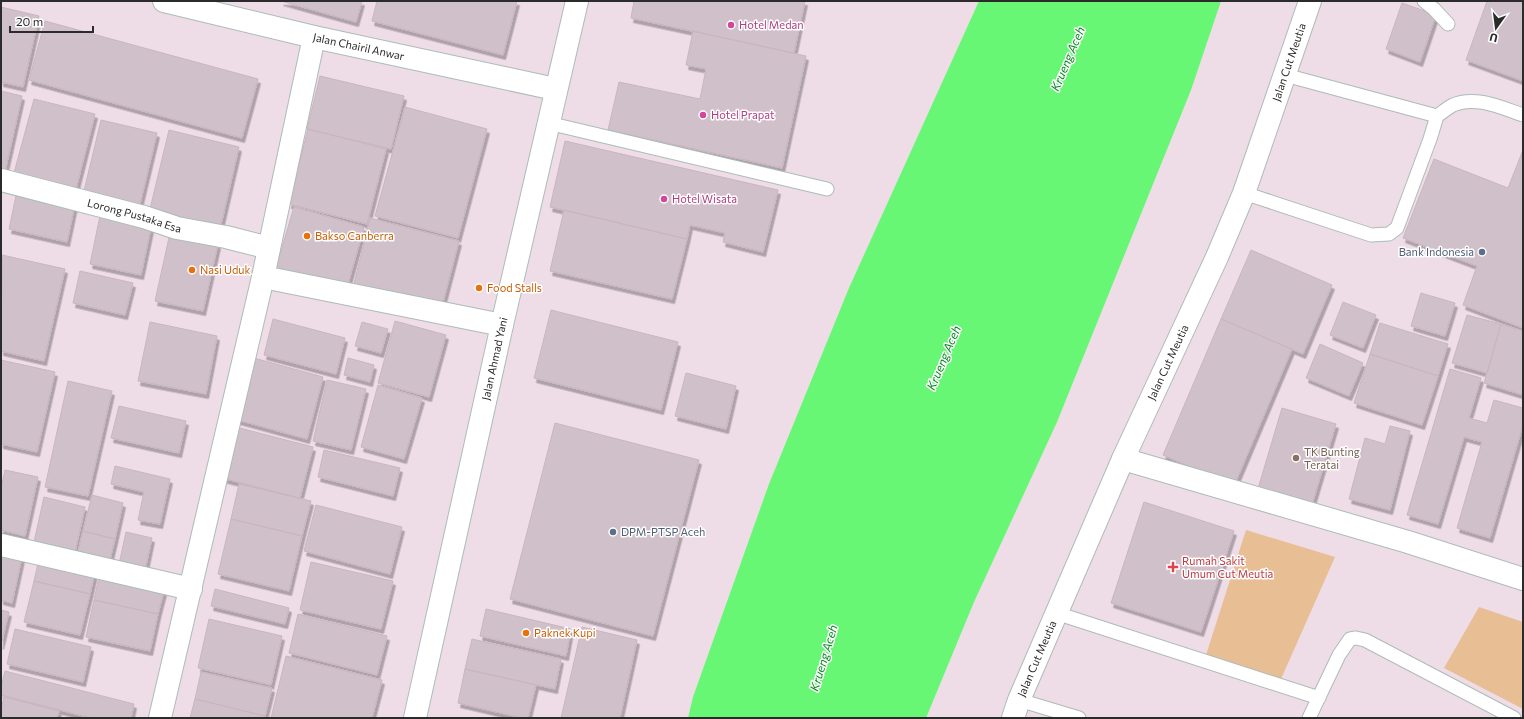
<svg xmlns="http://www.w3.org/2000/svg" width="1524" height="719" viewBox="0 0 1524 719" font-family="Commissioner,sans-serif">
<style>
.green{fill:#e8be94}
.water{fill:#67f775}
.building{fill:#d0c0c9;stroke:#c9b5c0;filter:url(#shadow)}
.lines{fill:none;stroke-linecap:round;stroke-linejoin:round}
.service-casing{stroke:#acbcb7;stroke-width:15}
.minor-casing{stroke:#acbcb7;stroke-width:24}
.secondary-casing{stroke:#acbcb7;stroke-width:24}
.service{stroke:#fff;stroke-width:13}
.minor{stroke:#fff;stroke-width:22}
.secondary{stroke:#fff;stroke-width:22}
.hotel-dot{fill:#d1479c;stroke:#fff;stroke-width:1.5}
.food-dot{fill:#e8710a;stroke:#fff;stroke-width:1.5}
.service-dot{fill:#5c6f8a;stroke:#fff;stroke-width:1.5}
.education-dot{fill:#8d6e63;stroke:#fff;stroke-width:1.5}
.health-dot{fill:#e0444e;stroke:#fff;stroke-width:1.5}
.labels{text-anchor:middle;stroke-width:3;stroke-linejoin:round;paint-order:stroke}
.hotel-label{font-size:11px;fill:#b23c85;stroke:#fff;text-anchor:start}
.street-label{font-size:11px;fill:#2b2b2b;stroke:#fff}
.food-label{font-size:11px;fill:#c56008;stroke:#fff;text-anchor:start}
.service-label{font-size:11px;fill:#4e5e75;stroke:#fff;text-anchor:end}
.education-label{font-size:11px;fill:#785e54;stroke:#fff;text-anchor:start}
.health-label{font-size:11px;fill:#be3a42;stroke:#fff;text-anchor:start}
.water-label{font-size:12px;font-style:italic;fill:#06881d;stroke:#fff}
</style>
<defs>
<filter id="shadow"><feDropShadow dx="2.5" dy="4.5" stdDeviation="0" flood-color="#0004"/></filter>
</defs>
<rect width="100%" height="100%" fill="#eedce6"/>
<path class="green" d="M 1246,530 L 1335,557 L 1281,679 L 1206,655 Z
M 1479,607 L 1523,622 L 1523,709 L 1444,668 Z"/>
<path class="water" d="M 979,1 L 1221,1 L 1191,90 L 1057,422 L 974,602 L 926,718 L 688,718 L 693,697 L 769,484 L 849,288 Z"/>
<path class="building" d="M 281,1 L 362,1 L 356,22 Z
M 377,1 L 517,1 L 503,55 L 372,21 Z
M 634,1 L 805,1 L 794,53 L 631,18 Z
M 1487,1 L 1523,1 L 1523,81 L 1466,60 Z
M 1402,3 L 1436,15 L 1420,62 L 1386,49 Z
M 1,7 L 39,16 L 23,87 L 1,82 Z
M 45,21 L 258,79 L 242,138 L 29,80 Z
M 693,31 L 806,56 L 782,168 L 608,130 L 619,82 L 700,99 L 706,69 L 686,65 Z
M 320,76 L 404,96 L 391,149 L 307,129 Z
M 1,91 L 22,96 L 4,176 L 1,175 Z
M 34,99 L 95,114 L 76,189 L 14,173 Z
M 405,107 L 487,129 L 458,238 L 375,216 Z
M 101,120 L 157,133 L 139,208 L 83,195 Z
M 308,129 L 386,149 L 367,224 L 289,204 Z
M 169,130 L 239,147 L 220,229 L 149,213 Z
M 565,141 L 778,190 L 763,252 L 723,242 L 725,233 L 690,225 L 687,239 L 550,207 Z
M 1523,150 L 1523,328 L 1463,305 L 1477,266 L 1403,238 L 1434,159 L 1508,188 Z
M 17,191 L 75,204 L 67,242 L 9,229 Z
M 294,207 L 364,227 L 346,291 L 275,271 Z
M 564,210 L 687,239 L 672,299 L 550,271 Z
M 101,211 L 152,223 L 141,275 L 90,264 Z
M 370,218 L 459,241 L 441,310 L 353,288 Z
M 170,233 L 218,244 L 203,311 L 155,301 Z
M 1251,250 L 1332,285 L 1303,354 L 1221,319 Z
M 2,255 L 65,269 L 44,361 L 1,351 Z
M 80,271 L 133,283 L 125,315 L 73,303 Z
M 1421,293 L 1455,303 L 1445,336 L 1411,326 Z
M 1343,302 L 1376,315 L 1363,348 L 1330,335 Z
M 551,310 L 678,342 L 661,410 L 534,378 Z
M 1467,315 L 1501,324 L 1487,373 L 1452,363 Z
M 273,319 L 345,338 L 336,374 L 264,355 Z
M 1221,319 L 1292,349 L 1234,486 L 1163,455 Z
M 395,321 L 446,335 L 429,397 L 378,383 Z
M 150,322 L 217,336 L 206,394 L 138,381 Z
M 362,322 L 388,329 L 381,353 L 355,346 Z
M 1380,323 L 1448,344 L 1438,376 L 1370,354 Z
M 1501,324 L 1523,331 L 1523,395 L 1484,383 Z
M 1320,344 L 1363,363 L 1349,396 L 1306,378 Z
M 1370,354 L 1438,376 L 1422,425 L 1354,403 Z
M 254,358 L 323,377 L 307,439 L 238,420 Z
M 348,358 L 374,365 L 370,382 L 344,375 Z
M 1,360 L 55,372 L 37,452 L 1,444 Z
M 1450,369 L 1481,378 L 1469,418 L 1487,423 L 1494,400 L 1523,408 L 1523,425 L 1490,538 L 1457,528 L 1482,442 L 1464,437 L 1438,524 L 1407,515 Z
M 686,373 L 736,386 L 726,429 L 675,416 Z
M 327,380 L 366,389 L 351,450 L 313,441 Z
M 68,381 L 112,391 L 88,496 L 45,487 Z
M 378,385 L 422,398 L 404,459 L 361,447 Z
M 119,406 L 186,421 L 179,453 L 111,438 Z
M 1282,408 L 1336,424 L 1311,508 L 1257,492 Z
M 555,423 L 699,460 L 653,636 L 510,599 Z
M 232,426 L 313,447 L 300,498 L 218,477 Z
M 1390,426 L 1410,431 L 1390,510 L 1349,499 L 1365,438 L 1385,444 Z
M 324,450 L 400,468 L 393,496 L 318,477 Z
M 115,466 L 170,479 L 160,524 L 138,520 L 144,492 L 111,484 Z
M 5,470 L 38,477 L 25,536 L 1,530 L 1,488 Z
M 239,484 L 311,501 L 302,536 L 231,519 Z
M 92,495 L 123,503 L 115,539 L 83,531 Z
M 44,497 L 85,507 L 75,552 L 34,542 Z
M 1144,502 L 1234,531 L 1201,632 L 1111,603 Z
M 316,505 L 402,527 L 390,574 L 304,551 Z
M 231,519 L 302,536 L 289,591 L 218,574 Z
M 83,531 L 115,539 L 108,568 L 76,560 Z
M 126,532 L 152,538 L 144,575 L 118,569 Z
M 1,553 L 22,557 L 12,603 L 1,600 Z
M 39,559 L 95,572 L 90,594 L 34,581 Z
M 311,562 L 393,581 L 381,629 L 300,610 Z
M 99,577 L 164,591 L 158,614 L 94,600 Z
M 34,581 L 90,594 L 80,635 L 24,622 Z
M 215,589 L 289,608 L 285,624 L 211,606 Z
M 94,600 L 158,614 L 150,651 L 86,637 Z
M 486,609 L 571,629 L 566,656 L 480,636 Z
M 1,610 L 9,612 L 1,645 Z
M 298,614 L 387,636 L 377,675 L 289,653 Z
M 209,619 L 282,636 L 271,685 L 198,668 Z
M 582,627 L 637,640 L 620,718 L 561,718 Z
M 15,629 L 91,647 L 83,682 L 7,664 Z
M 472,639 L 561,659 L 555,689 L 465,669 Z
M 286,656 L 382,680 L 372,718 L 271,718 Z
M 465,669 L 536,685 L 528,718 L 522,718 L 458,703 Z
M 5,671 L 134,704 L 131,718 L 91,718 L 1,695 L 1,687 Z
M 201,672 L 272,688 L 265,716 L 195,699 Z
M 4,697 L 59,711 L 57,718 L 1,718 L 1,710 Z
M 195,699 L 265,716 L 265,718 L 190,718 Z"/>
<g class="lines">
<g class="service-casing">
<path id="service" d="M 1424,1 L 1434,9 L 1448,24
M 1437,116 C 1442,113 1447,108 1453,105 C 1475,95 1502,108 1523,115
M 548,123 L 827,189
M 1244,193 L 1371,235 L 1389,234 L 1397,228 L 1430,139 L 1437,116 L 1285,75
M 1056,613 L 1319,698
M 1019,700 L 1079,718
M 1309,718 L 1339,655 L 1350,639 L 1356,638 L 1365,640 L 1514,718"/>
</g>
<g class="minor-casing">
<g id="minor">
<path id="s1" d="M 164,1 L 314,37 L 555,89"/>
<path id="s2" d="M 1,180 L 144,217 L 177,228 L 226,237 L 269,248"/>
<path d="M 263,277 L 502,325"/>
<path d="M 1123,459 L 1408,542 L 1523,579"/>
<path d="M 1,545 L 191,589"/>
<path d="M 160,718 L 263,277 L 314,37"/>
<path id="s3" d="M 1013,718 L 1019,700 L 1123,459 L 1217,257 L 1244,193 L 1310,1"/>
</g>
</g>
<g class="secondary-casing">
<g id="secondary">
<path id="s4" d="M 415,718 L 502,325 L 577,1"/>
</g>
</g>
<use href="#service" class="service"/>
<use href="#minor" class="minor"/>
<use href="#secondary" class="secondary"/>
</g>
<g class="hotel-dot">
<circle cx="731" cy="25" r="4"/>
<circle cx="703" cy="115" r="4"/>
<circle cx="664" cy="199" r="4"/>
</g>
<g class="food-dot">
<circle cx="307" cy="236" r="4"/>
<circle cx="192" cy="270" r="4"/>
<circle cx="479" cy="288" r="4"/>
<circle cx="526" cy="633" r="4"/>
</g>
<g class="service-dot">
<circle cx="1482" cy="252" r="4"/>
<circle cx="613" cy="532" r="4"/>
</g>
<circle class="education-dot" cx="1296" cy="458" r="4"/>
<path class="health-dot" d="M1171 561h4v4h4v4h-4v4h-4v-4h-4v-4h4z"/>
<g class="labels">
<g class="hotel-label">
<text x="739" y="29">Hotel Medan</text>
<text x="711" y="119">Hotel Prapat</text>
<text x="672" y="203">Hotel Wisata</text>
</g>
<g class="street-label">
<text dy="4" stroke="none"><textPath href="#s1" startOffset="200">Jalan Chairil Anwar</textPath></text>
<text dy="4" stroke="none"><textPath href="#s3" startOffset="712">Jalan Cut Meutia</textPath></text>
<text dy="4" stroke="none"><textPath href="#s2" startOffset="138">Lorong Pustaka Esa</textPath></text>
<text dy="4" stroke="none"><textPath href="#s4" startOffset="368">Jalan Ahmad Yani</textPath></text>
<text dy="4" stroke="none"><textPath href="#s3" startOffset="388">Jalan Cut Meutia</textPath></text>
<text dy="4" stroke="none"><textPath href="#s3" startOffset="64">Jalan Cut Meutia</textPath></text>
</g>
<g class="food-label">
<text x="315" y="240">Bakso Canberra</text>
<text x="200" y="274">Nasi Uduk</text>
<text x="487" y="292">Food Stalls</text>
<text x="534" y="637">Paknek Kupi</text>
</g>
<g class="service-label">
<text x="1474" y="256">Bank Indonesia</text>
<text x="621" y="536" text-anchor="start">DPM-PTSP Aceh</text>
</g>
<g class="education-label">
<text x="1304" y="456">TK Bunting<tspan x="1304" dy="13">Teratai</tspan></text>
</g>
<g class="health-label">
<text x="1182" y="565">Rumah Sakit<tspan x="1182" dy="13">Umum Cut Meutia</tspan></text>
</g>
<g class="water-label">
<text transform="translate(1068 59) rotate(-67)" y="4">Krueng Aceh</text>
<text transform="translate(944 358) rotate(-67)" y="4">Krueng Aceh</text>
<text transform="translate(824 658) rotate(-73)" y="4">Krueng Aceh</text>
</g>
</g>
<rect width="1524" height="719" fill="none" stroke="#2b2b2b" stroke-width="4"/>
<g transform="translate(1496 28) rotate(194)" stroke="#ffffff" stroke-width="3" paint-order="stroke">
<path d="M0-3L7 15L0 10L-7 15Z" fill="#2b2b2b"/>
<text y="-6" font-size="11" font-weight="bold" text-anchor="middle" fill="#2b2b2b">U</text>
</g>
<path d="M10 26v6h83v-6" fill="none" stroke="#2b2b2b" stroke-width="2"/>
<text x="16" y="26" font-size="12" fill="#2b2b2b" stroke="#ffffff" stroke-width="3" paint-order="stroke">20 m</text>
</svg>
